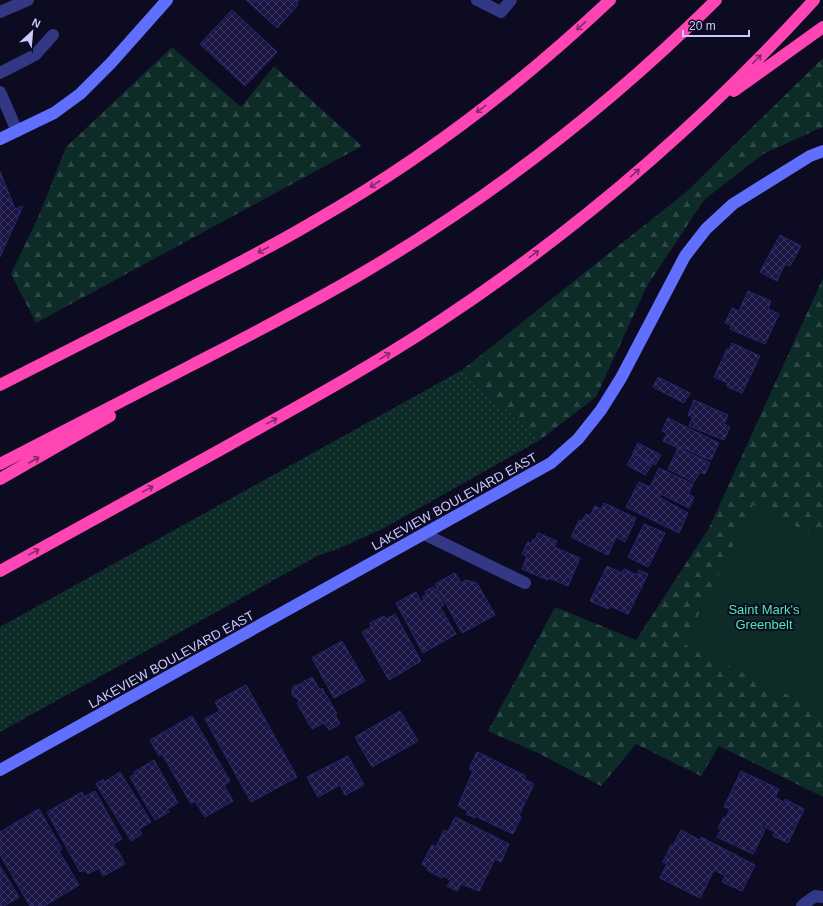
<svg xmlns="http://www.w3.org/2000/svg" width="823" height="906" viewBox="0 0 823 906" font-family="Helvetica,sans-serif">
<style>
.grass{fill:url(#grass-dots)}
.forest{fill:url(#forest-firs)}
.park{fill:#0d2b27}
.building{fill:url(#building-cross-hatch);stroke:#2c2571}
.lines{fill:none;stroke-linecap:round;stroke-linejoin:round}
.lane{stroke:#323884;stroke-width:12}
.street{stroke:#323884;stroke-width:12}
.secondary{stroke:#616fff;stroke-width:12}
.highway{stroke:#ff45b3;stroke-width:12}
.oneway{stroke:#86286a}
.labels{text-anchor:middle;stroke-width:4;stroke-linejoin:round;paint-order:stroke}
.street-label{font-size:13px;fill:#cbcaff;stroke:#0c0b21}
.park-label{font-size:13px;fill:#4de8b1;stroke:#0c0b21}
</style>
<defs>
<pattern id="grass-dots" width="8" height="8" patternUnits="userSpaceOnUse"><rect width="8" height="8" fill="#0d2b27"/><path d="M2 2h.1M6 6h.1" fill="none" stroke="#2f4847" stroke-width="1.8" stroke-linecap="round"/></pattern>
<pattern id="forest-firs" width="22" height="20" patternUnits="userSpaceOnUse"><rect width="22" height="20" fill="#0d2b27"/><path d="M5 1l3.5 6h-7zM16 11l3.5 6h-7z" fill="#2f4847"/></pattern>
<pattern id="building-cross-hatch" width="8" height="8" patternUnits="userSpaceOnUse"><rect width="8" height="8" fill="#1a1543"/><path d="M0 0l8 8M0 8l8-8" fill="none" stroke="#3a365f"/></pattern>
</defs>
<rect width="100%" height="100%" fill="#0c0b21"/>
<path class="grass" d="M 462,370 L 540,440 L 384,528 L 338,549 L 319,555 L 0,732 L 0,627 Z"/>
<path class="forest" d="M 172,47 L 241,107 L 274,66 L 362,146 L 36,323 L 11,274 L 40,213 L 66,147 Z
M 823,58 L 823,127 L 763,154 L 704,200 L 647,286 L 596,397 L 540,440 L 462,370 L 685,193 Z
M 823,278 L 823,797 L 719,746 L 701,776 L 636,744 L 601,786 L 540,754 L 488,731 L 555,607 L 636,640 L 709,528 Z"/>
<path class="park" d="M 753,505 L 823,540 L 823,712 L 684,644 Z"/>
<path class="building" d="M 246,0 L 299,0 L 296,4 L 298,5 L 277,28 Z
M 232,10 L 277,52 L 245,86 L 200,44 Z
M 0,171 L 15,209 L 23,206 L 0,257 Z
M 780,235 L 801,246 L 790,266 L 785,264 L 777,281 L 760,272 Z
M 748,291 L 771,301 L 768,309 L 779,314 L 765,344 L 730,329 L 732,326 L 725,323 L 732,308 L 739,311 Z
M 732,343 L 760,356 L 742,393 L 726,386 L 728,383 L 714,377 L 727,349 L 729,350 Z
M 658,377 L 690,393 L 684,403 L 653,387 Z
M 694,400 L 728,415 L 724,424 L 730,427 L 724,440 L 689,426 L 693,417 L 688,415 Z
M 668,418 L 719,443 L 711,460 L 707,458 L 707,459 L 682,447 L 681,449 L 710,463 L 705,474 L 700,472 L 694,482 L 668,469 L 678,448 L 663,441 L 667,433 L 662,431 Z
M 638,443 L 661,455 L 655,465 L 633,453 Z
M 633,454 L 652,464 L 645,475 L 627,465 Z
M 659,468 L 693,484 L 688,494 L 694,497 L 689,508 L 661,494 L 659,497 L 688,513 L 679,533 L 626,507 L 639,482 L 650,487 Z
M 604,503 L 636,518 L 625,542 L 616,537 L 608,555 L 571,537 L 579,520 L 582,521 L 586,514 L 590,516 L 595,506 L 601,509 Z
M 644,524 L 665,533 L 648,567 L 628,557 Z
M 538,533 L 557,541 L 554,547 L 580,558 L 568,586 L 549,578 L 548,580 L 522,569 L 527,556 L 522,554 L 528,542 L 531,544 L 533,539 L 535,540 Z
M 607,566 L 622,573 L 624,569 L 637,575 L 639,570 L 648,574 L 628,614 L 610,606 L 608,609 L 590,601 Z
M 455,573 L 461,583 L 466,580 L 477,583 L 495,615 L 462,633 L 435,584 Z
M 433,587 L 435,589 L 436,589 L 444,605 L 440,607 L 456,634 L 423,653 L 396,603 L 416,592 L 421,602 L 424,600 L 422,597 L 426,594 L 425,591 Z
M 395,614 L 421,661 L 389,680 L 362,632 L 371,627 L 370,623 L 384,616 L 386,619 Z
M 342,641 L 365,681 L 334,698 L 312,658 Z
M 312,677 L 320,690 L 322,688 L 337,714 L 335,715 L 340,724 L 329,730 L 324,723 L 312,729 L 297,703 L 299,702 L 298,699 L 293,696 L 292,692 L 292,688 L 294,686 L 298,685 Z
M 246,685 L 297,777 L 251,802 L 205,719 L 220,711 L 215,702 Z
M 400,711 L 418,741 L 372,767 L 355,737 Z
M 192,716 L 230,781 L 224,785 L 233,801 L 205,817 L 195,801 L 191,804 L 162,754 L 159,756 L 150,740 Z
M 477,752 L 526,776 L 524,779 L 534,784 L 519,815 L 521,817 L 513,834 L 475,816 L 475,818 L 466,814 L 468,811 L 458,806 L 473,771 L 469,769 Z
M 348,756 L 364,785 L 345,795 L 340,785 L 318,797 L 307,777 Z
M 154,760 L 178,803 L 167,809 L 169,812 L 155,820 L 130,777 L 135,774 L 134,772 Z
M 741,771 L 779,789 L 775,797 L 784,802 L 785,799 L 804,809 L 788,843 L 773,836 L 775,832 L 762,826 L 761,828 L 765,830 L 753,854 L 717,837 L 721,830 L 718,828 L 724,817 L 726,818 L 730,809 L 724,807 Z
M 120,772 L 151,822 L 139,829 L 142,834 L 131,841 L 96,784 L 103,779 L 104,782 Z
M 95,791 L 122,839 L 113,844 L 114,848 L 117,849 L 125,864 L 103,876 L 99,868 L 88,874 L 85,870 L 80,872 L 47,812 L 82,792 L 84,797 Z
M 39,809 L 62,849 L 59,851 L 79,885 L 44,906 L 30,906 L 0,855 L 0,832 Z
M 455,817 L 509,844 L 501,862 L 495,859 L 479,891 L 461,884 L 457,891 L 447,886 L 451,880 L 443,876 L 442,878 L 427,870 L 428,868 L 422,864 L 432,845 L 436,847 L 444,830 L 448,832 Z
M 681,830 L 700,840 L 701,837 L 755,865 L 742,891 L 722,882 L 725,876 L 714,870 L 700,898 L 660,878 L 667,864 L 663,862 L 671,845 L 673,846 Z
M 0,866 L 19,897 L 4,906 L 0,906 Z"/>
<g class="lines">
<path class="lane" d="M 0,12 L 28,0
M 0,73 L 35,55 L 53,35
M 0,92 L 17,131"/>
<path class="street" d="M 477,0 L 501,12 L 511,0
M 424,534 L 525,583
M 802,906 L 804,904 L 815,896 L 823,897"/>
<path class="secondary" d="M 0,139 L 54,113 L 80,94 L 111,63 L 167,0
M 0,770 L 551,463 L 578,439 L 601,410 L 621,378 L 685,256 L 706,229 L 733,204 L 810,156 L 823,151"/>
<path class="highway" d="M 734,91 L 823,27
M 0,385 C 58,355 117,326 175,296 C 221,272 268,249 313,222 C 420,161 520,85 610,0
M 0,464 C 64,431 128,398 192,365 C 250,335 309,305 366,271 C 493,196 611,104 716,0
M 0,479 L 110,416
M 0,571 C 73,531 147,490 220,450 C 293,409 367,369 437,323 C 575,232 702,123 814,0"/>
</g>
<defs><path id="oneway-shaft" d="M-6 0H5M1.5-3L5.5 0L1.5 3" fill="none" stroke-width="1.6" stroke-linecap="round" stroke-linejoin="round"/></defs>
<g class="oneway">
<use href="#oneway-shaft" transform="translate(581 26) rotate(137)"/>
<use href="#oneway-shaft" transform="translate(757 59) rotate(-45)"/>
<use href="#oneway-shaft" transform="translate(481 109) rotate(143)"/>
<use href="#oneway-shaft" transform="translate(635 173) rotate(-41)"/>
<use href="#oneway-shaft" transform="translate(375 184) rotate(147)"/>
<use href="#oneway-shaft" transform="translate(263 250) rotate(152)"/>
<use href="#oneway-shaft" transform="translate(534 254) rotate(-37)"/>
<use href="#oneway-shaft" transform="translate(385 356) rotate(-31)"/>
<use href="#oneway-shaft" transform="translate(272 421) rotate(-29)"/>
<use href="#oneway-shaft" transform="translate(34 460) rotate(-30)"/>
<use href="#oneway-shaft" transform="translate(148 489) rotate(-29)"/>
<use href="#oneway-shaft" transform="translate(34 552) rotate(-29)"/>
</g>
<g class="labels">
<g class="street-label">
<text transform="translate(454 501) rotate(-29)" y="5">LAKEVIEW BOULEVARD EAST</text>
<text transform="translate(171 659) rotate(-29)" y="5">LAKEVIEW BOULEVARD EAST</text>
</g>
<g class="park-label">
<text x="764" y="614">Saint Mark's<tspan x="764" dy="15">Greenbelt</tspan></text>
</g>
</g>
<g transform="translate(32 32) rotate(26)" stroke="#0c0b21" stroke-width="3" paint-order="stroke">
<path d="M0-3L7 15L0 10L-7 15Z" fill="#cbcaff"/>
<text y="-6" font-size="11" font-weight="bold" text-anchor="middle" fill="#cbcaff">N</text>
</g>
<path d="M683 30v6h66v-6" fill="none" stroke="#cbcaff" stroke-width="2"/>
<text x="689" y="30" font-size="12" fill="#cbcaff" stroke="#0c0b21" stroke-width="3" paint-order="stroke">20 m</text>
</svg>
